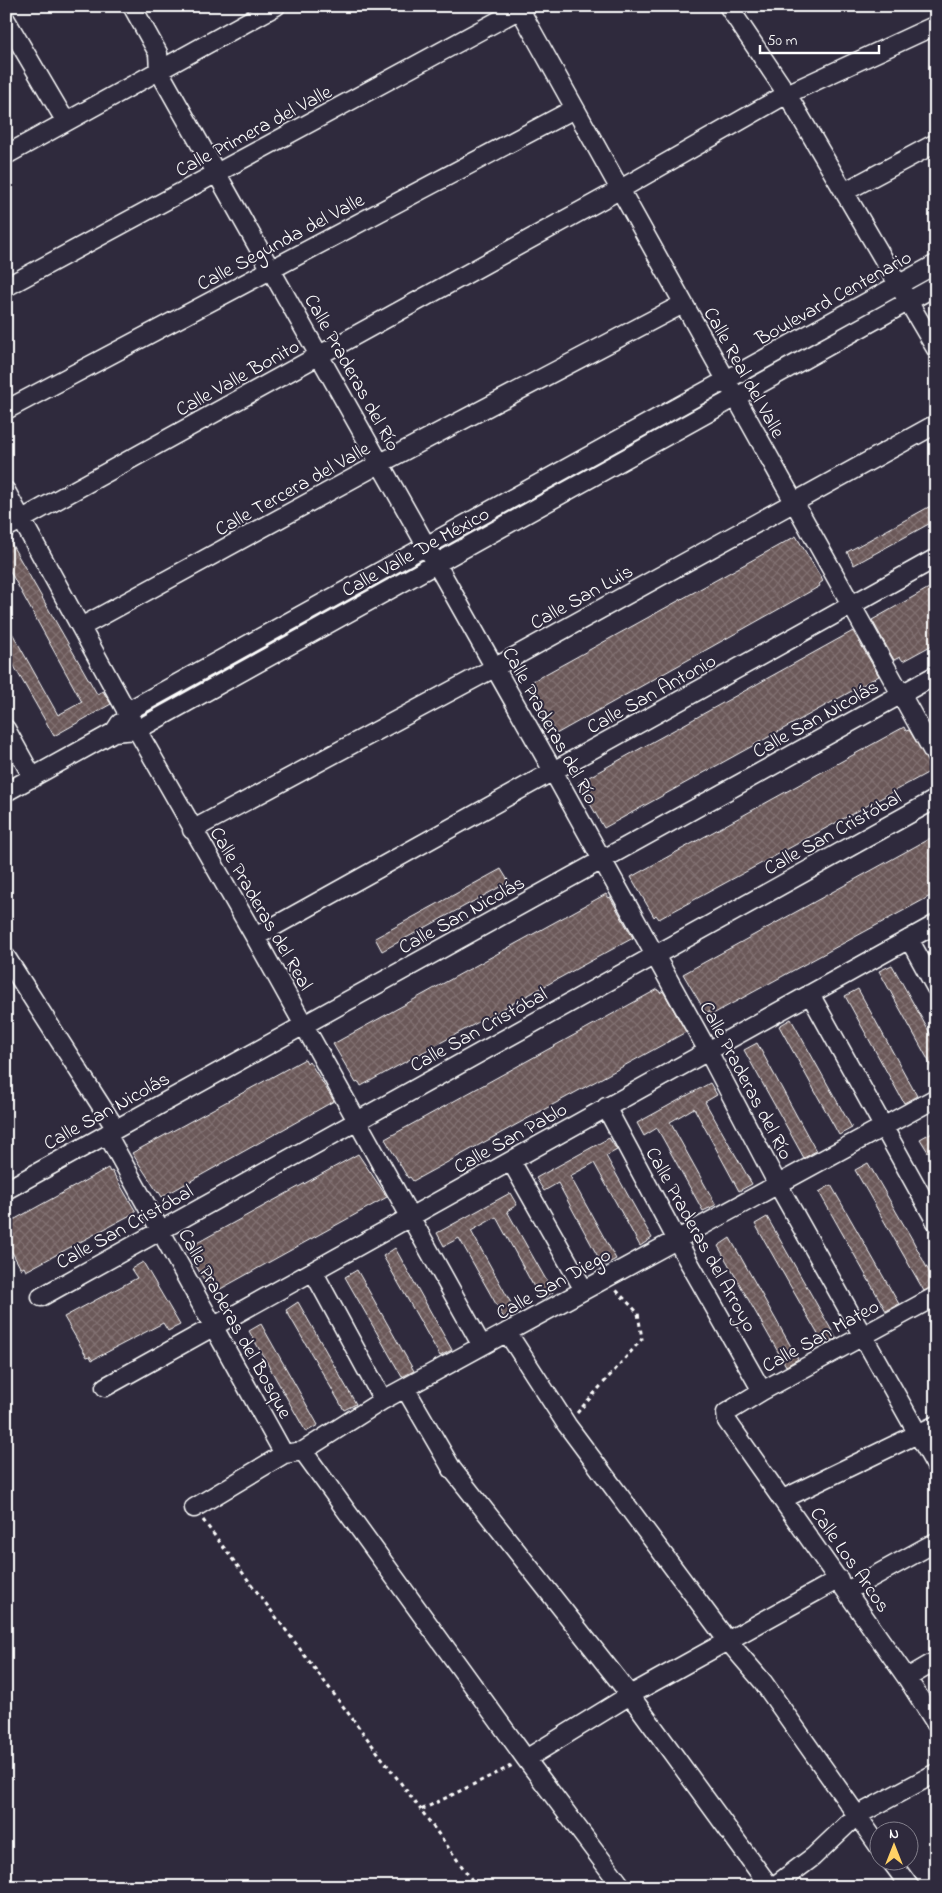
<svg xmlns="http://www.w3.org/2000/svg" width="942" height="1893" viewBox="0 0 942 1893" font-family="'Indie Flower',sans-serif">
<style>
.building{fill:url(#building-cross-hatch);stroke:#fff}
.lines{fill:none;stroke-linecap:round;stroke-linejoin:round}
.minor-casing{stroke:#fff;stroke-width:21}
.path{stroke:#fff;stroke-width:3;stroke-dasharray:4 4;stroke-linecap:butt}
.minor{stroke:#2f2a3d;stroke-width:18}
.labels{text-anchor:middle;stroke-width:4;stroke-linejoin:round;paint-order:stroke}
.street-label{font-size:20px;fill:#fff;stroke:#2f2a3d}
</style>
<defs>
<pattern id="building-cross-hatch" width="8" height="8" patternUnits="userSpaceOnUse" patternTransform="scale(1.25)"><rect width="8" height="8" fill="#6b5859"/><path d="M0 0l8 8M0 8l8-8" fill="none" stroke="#817172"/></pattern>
</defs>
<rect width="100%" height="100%" fill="#2f2a3d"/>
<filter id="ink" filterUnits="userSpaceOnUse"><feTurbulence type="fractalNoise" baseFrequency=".02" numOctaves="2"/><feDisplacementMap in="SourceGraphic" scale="10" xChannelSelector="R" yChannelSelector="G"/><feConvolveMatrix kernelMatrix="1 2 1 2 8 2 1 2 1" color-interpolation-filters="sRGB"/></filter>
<g filter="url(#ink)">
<path class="building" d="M 936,503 L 936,520 L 854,565 L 847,552 Z
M 796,536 L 823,581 L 819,584 L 820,586 L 556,734 L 528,687 L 533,684 L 531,682 Z
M 8,538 L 97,694 L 103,691 L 111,704 L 54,736 L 6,652 L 6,622 L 58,715 L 82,702 L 6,564 Z
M 936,584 L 936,643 L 903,661 L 900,657 L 894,660 L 872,620 Z
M 853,631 L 879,676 L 604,828 L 578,783 Z
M 904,727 L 906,731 L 909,730 L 931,766 L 931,771 L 659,919 L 656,915 L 654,917 L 631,877 Z
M 936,835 L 936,893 L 711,1015 L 709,1011 L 706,1013 L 683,974 Z
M 501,869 L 509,882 L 382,951 L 375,938 Z
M 606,894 L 609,898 L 610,897 L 633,938 L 361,1086 L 359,1082 L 356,1083 L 333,1044 Z
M 892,965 L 936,1044 L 936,1074 L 879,971 Z
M 658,989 L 660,993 L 663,991 L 686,1032 L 413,1181 L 410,1177 L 408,1178 L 385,1139 Z
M 858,989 L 917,1096 L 904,1103 L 845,996 Z
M 791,1019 L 852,1128 L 839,1135 L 779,1026 Z
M 757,1043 L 816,1151 L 804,1158 L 744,1050 Z
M 305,1059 L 307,1063 L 309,1061 L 334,1101 L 162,1197 L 159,1192 L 158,1193 L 132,1153 Z
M 710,1083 L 717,1095 L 705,1102 L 752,1184 L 739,1191 L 694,1108 L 670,1122 L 716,1205 L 703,1211 L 657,1128 L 644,1136 L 637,1123 Z
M 936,1130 L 936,1147 L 928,1152 L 920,1139 Z
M 609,1138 L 617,1150 L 606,1156 L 652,1238 L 640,1246 L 594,1163 L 570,1176 L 616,1259 L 603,1266 L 558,1183 L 544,1191 L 536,1178 Z
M 358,1154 L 387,1197 L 215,1292 L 213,1288 L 210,1290 L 186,1249 Z
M 868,1163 L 912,1239 L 936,1285 L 924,1291 L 855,1170 Z
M 108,1168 L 110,1172 L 112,1171 L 136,1212 L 26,1271 L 24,1267 L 21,1269 L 6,1241 L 6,1224 Z
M 831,1185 L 899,1304 L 886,1311 L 819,1192 Z
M 510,1193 L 517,1205 L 507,1211 L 553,1292 L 541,1300 L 496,1217 L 471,1231 L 517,1314 L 505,1320 L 459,1238 L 444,1246 L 437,1233 Z
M 767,1217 L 836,1338 L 824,1345 L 755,1224 Z
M 730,1238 L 798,1359 L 786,1366 L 718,1246 Z
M 395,1248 L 452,1350 L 440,1356 L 383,1256 Z
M 143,1262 L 180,1325 L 168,1331 L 163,1323 L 92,1360 L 90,1356 L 87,1357 L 64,1317 L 137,1278 L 131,1269 Z
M 357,1270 L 414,1371 L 402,1377 L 345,1277 Z
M 298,1302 L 356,1404 L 344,1410 L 286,1310 Z
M 261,1324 L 318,1425 L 306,1432 L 249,1331 Z"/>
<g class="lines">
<g class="minor-casing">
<path id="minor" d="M 132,6 L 158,53 L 159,71 L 553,771 L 708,1051 L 777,1183 L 936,1466
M 518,6 L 936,757
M 728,6 L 787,94 L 936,349
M 6,20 L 66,122
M 6,155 L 276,6
M 844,192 L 936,143
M 6,287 L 520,9
M 6,410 L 574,109
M 6,491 L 137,730 L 255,937 L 482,1346
M 6,528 L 619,190 L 787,94 L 936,25
M 81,627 L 381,463 L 683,304
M 126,712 L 936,264
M 6,729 L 33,778
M 114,732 L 137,730 L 936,286
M 6,792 L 114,732 L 120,723
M 192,830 L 494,668 L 936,424
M 255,937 L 936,558
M 909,939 L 936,988
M 6,957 L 116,1129
M 810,994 L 936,1222
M 606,1107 L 686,1257 L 762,1391
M 107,1134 L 284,1454
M 511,1161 L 584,1290
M 6,1190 L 936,675
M 313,1271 L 383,1400
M 936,1296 L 762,1391 L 726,1413 L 727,1421 L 907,1678 L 936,1724
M 41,1297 L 936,799
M 507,1332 L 567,1425 L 727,1640 L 763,1682 L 880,1848
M 105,1387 L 936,924
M 405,1388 L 452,1469 L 630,1695 L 770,1887
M 303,1451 L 526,1759 L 622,1887
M 783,1499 L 936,1425
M 194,1508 L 284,1454 L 303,1451 L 383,1400 L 936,1098
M 847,1591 L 936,1542
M 907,1678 L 936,1661
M 526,1759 L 630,1695 L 839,1579
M 890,1860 L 910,1887
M 773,1887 L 813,1857 L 856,1816 L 936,1773"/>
</g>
<path class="path" d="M 577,1413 L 642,1339 L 638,1313 L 616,1290
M 203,1520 L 421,1810
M 477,1887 L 421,1810 L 513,1765"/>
<use href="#minor" class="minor"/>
</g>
</g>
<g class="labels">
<g class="street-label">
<text transform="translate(253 130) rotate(-28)" y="7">Calle Primera del Valle</text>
<text transform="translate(280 241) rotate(-28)" y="7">Calle Segunda del Valle</text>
<text transform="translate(833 297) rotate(-29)" y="7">Boulevard Centenario</text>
<text transform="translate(353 372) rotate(61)" y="7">Calle Praderas del Río</text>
<text transform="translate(745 372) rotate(61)" y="7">Calle Real del Valle</text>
<text transform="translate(237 377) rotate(-29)" y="7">Calle Valle Bonito</text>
<text transform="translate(292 488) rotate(-29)" y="7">Calle Tercera del Valle</text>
<text transform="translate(415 551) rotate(-29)" y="7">Calle Valle De México</text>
<text transform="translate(581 596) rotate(-29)" y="7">Calle San Luis</text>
<text transform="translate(651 693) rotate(-29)" y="7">Calle San Antonio</text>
<text transform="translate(815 718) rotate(-29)" y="7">Calle San Nicolás</text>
<text transform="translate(551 725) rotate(61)" y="7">Calle Praderas del Río</text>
<text transform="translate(832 832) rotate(-29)" y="7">Calle San Cristóbal</text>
<text transform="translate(262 908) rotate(60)" y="7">Calle Praderas del Real</text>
<text transform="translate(461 914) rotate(-29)" y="7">Calle San Nicolás</text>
<text transform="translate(478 1029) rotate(-29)" y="7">Calle San Cristóbal</text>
<text transform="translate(747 1080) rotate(62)" y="7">Calle Praderas del Río</text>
<text transform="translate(106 1110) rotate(-29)" y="7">Calle San Nicolás</text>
<text transform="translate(510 1137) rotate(-29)" y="7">Calle San Pablo</text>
<text transform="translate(124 1226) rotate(-29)" y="7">Calle San Cristóbal</text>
<text transform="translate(702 1239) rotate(61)" y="7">Calle Praderas del Arroyo</text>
<text transform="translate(553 1283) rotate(-29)" y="7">Calle San Diego</text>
<text transform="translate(236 1323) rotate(61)" y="7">Calle Praderas del Bosque</text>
<text transform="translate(820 1335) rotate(-29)" y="7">Calle San Mateo</text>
<text transform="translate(851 1559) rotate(55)" y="7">Calle Los Arcos</text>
</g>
</g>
<rect width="942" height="1893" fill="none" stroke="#2f2a3d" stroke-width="25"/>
<rect x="12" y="12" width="917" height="1868" fill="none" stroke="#fff" stroke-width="2" filter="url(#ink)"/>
<g transform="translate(894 1846)"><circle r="24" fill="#2f2a3d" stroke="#827f8b"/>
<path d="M0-4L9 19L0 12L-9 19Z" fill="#ffd166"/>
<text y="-8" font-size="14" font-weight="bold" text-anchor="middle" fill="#ffffff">N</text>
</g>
<path d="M760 45v8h119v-8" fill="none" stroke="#ffffff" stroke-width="2.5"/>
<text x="767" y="45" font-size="15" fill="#ffffff" stroke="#2f2a3d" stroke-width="4" paint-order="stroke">50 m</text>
</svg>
